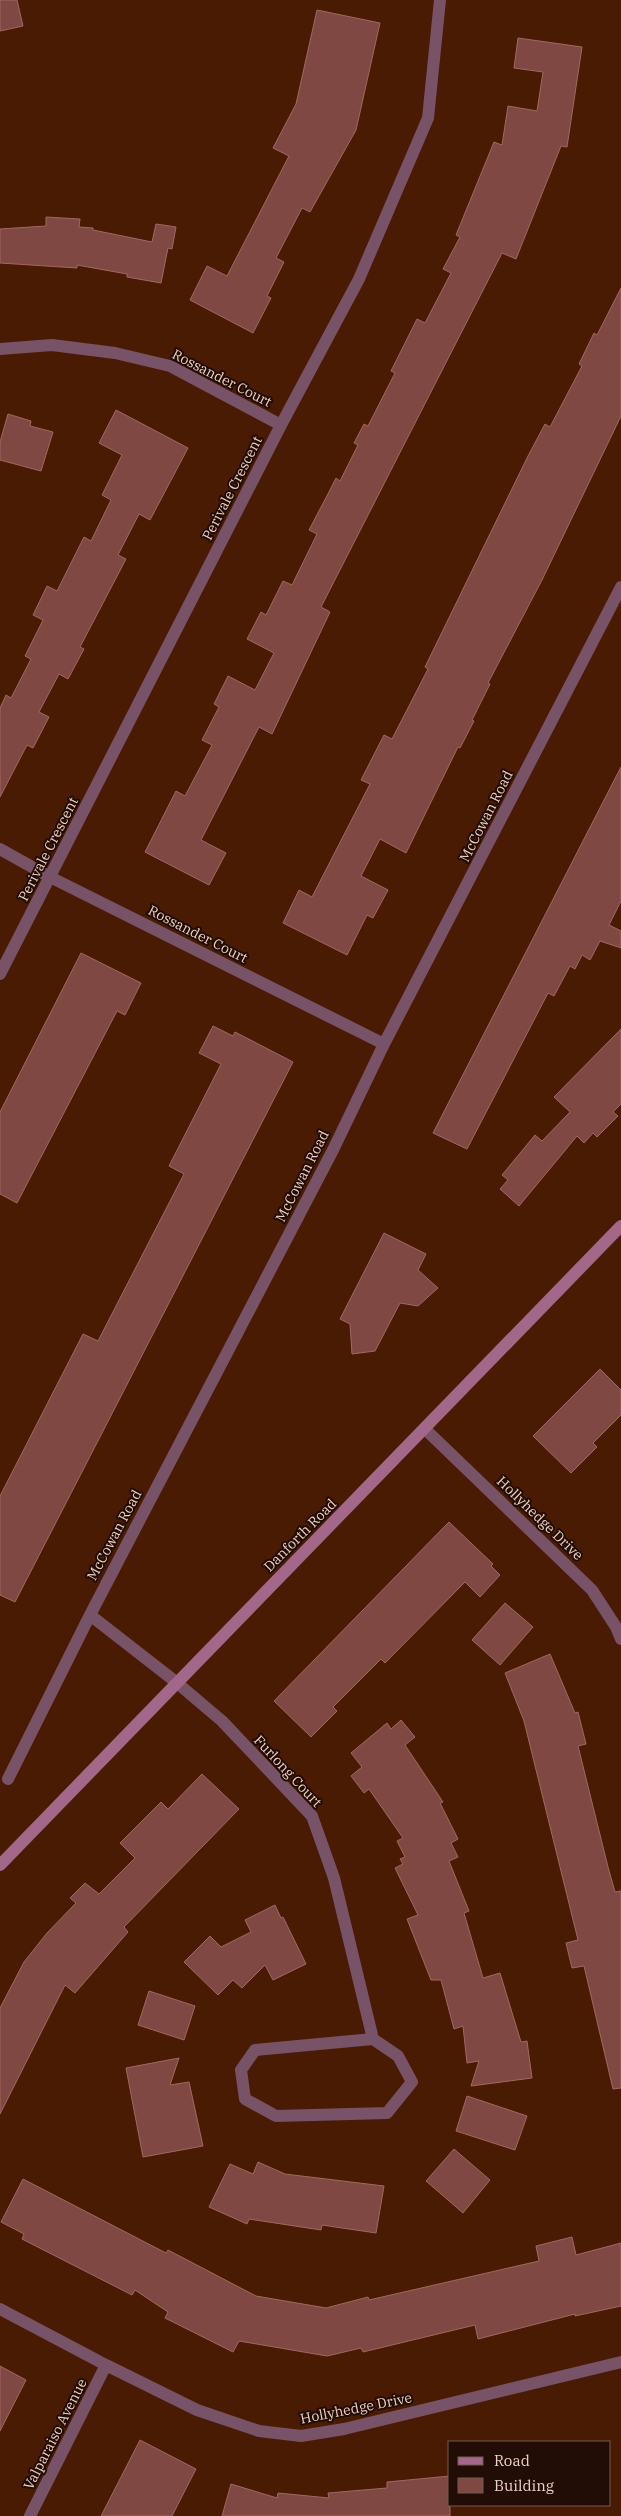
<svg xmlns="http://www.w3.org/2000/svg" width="621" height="2516" viewBox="0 0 621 2516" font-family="'IBM Plex Serif',serif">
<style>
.building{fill:#804843;stroke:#a36762}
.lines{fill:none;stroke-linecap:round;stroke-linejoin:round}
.street{stroke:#785267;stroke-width:12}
.secondary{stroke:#a36789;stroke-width:12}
.labels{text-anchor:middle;stroke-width:4;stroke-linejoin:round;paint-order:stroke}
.street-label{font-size:14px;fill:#eecfc2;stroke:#210d05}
</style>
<rect width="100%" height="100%" fill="#491b03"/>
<path class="building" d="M 0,0 L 17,0 L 23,26 L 0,31 Z
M 317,10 L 380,23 L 356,130 L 310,212 L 302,208 L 276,258 L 284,262 L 267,296 L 271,298 L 253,333 L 190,300 L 207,266 L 227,276 L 289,156 L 273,148 L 296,104 Z
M 518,38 L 582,47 L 567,147 L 561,146 L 516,259 L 502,253 L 321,607 L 330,612 L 272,734 L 259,727 L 201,840 L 226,853 L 209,885 L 145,852 L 176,791 L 185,796 L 212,745 L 202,740 L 219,707 L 214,704 L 228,676 L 255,690 L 274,653 L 247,639 L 261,612 L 266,615 L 283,581 L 292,585 L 317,534 L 309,530 L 329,492 L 336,478 L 340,481 L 358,445 L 354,443 L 364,424 L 368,426 L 395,373 L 391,371 L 417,319 L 425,323 L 451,273 L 443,269 L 460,237 L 456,235 L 494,142 L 502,145 L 508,106 L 537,111 L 543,72 L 514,68 Z
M 46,217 L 80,219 L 79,227 L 93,228 L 93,230 L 152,242 L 156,224 L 176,227 L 172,249 L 168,248 L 161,283 L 127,277 L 127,274 L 77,265 L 77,268 L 0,263 L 0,229 L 46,226 Z
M 621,288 L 621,416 L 542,580 L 488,683 L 490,684 L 472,720 L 474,721 L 460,748 L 458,747 L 406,853 L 380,839 L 361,876 L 388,890 L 373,918 L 367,915 L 347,955 L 283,923 L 299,890 L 312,897 L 370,784 L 361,780 L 384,735 L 392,739 L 428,669 L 425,667 L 528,456 L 545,424 L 550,427 L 582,366 L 579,364 L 594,333 L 597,335 Z
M 116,410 L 188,448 L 150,520 L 139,514 L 118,555 L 126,559 L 80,647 L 84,649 L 68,679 L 59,674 L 39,712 L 49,717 L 33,748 L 27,745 L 0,797 L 0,708 L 6,695 L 11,698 L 31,659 L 25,656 L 43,620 L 33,615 L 47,586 L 57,591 L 84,537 L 91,541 L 111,500 L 102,495 L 122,455 L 99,443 Z
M 8,414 L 31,421 L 30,426 L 53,432 L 41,471 L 0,460 L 0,442 Z
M 621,767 L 621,901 L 609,925 L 621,931 L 621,948 L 600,941 L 590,960 L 582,955 L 575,969 L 570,966 L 554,996 L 548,993 L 467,1149 L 433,1133 Z
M 81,953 L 141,983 L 125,1015 L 117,1011 L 17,1203 L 0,1194 L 0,1112 Z
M 213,1026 L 233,1036 L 235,1032 L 293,1062 L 15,1602 L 0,1595 L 0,1496 L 83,1334 L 98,1341 L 184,1174 L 169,1166 L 221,1064 L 199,1053 Z
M 621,1029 L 621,1104 L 613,1112 L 618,1116 L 597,1137 L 593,1133 L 584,1143 L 577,1136 L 519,1206 L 500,1189 L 508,1180 L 502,1175 L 535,1135 L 542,1141 L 570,1112 L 554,1097 Z
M 384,1233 L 426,1254 L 418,1270 L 438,1288 L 418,1306 L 400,1303 L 375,1351 L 352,1354 L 350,1324 L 340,1319 Z
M 600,1369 L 621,1390 L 621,1415 L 593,1443 L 597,1447 L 571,1473 L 533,1436 Z
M 449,1522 L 493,1564 L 491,1566 L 500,1575 L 480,1597 L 465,1582 L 385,1663 L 381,1659 L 333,1707 L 337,1711 L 311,1737 L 274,1701 Z
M 505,1603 L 533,1627 L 500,1665 L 472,1640 Z
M 550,1654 L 575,1713 L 578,1712 L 586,1744 L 578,1746 L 608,1867 L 615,1892 L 621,1891 L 621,2088 L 613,2089 L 584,1966 L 572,1968 L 566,1943 L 578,1940 L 524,1721 L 505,1673 Z
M 401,1720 L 415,1737 L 405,1745 L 443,1802 L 440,1803 L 458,1839 L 451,1843 L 458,1857 L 449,1861 L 469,1911 L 464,1913 L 483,1978 L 500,1973 L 521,2042 L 527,2041 L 532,2078 L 471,2086 L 479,2061 L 467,2063 L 463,2026 L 454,2029 L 441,1980 L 431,1980 L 407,1919 L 418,1915 L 395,1868 L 403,1864 L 400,1859 L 405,1857 L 397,1841 L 403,1838 L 369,1789 L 364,1793 L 351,1776 L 362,1767 L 351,1753 L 387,1723 L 391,1729 Z
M 202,1774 L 239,1809 L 124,1927 L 128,1932 L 75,1993 L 65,1985 L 0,2114 L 0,2008 L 24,1962 L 47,1933 L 76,1903 L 70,1898 L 85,1883 L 99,1894 L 135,1858 L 120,1843 L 161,1802 L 168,1809 Z
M 275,1905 L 281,1918 L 283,1917 L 306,1964 L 273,1980 L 265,1965 L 242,1988 L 233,1980 L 218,1995 L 184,1962 L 210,1936 L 221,1947 L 251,1932 L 245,1920 Z
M 149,1991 L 195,2006 L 184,2040 L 138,2025 Z
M 179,2058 L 170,2085 L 189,2082 L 203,2146 L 143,2157 L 126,2068 Z
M 467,2096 L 527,2116 L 515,2150 L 456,2131 Z
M 454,2149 L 490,2180 L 463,2213 L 426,2181 Z
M 258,2162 L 285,2174 L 384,2186 L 376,2233 L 322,2225 L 321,2230 L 249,2219 L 247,2224 L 209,2207 L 230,2164 L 253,2174 Z
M 23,2179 L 166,2253 L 168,2250 L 256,2296 L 326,2308 L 368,2297 L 369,2300 L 539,2261 L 536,2246 L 572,2237 L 576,2255 L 621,2243 L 621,2306 L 575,2316 L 575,2314 L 478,2339 L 475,2325 L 363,2352 L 361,2348 L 327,2356 L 239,2341 L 233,2352 L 165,2318 L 168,2312 L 135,2290 L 132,2295 L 22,2239 L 24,2234 L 1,2222 Z
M 0,2366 L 26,2380 L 0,2431 Z
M 140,2440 L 196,2469 L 172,2516 L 101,2516 Z
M 450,2476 L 450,2516 L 222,2516 L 231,2484 L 277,2498 L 278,2493 L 329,2498 L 328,2493 L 387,2488 L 387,2482 Z"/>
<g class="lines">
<path class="street" d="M 0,349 L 52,345 L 115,353 L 170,366 L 281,425
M 0,849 L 50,877 L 384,1044
M 0,974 L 281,425 L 359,279 L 428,118 L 440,0
M 425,1429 L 592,1590 L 616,1627 L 621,1639
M 90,1615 L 176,1682 L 222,1721 L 312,1816 L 334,1878 L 373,2039 L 398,2056 L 412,2082 L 387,2113 L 276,2116 L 245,2099 L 241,2070 L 255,2050 L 373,2039
M 8,1779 L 90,1615 L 333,1150 L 384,1044 L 621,587
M 0,2309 L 106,2365 L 197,2410 L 259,2431 L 301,2436 L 344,2429 L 621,2362
M 30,2516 L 106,2365"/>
<path class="secondary" d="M 0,1865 L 621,1226"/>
</g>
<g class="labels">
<g class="street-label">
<text transform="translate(222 378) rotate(27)" y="5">Rossander Court</text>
<text transform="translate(232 488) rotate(-63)" y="5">Perivale Crescent</text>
<text transform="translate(486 816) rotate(-63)" y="5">McCowan Road</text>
<text transform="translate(48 849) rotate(-63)" y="5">Perivale Crescent</text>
<text transform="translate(198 934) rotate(27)" y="5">Rossander Court</text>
<text transform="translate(302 1176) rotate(-63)" y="5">McCowan Road</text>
<text transform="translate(540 1518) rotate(44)" y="5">Hollyhedge Drive</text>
<text transform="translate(114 1535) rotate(-62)" y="5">McCowan Road</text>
<text transform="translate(300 1535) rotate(-45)" y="5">Danforth Road</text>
<text transform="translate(288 1771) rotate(47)" y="5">Furlong Court</text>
<text transform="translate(356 2408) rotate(-11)" y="5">Hollyhedge Drive</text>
<text transform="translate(55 2434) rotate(-63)" y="5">Valparaiso Avenue</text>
</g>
</g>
<rect x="448" y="2441" width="162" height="65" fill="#210d05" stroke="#735b51"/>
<rect x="458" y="2457" width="25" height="8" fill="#a36789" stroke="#735b51"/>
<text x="494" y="2466" font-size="15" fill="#eecfc2">Road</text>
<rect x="458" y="2478" width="25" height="15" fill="#804843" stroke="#735b51"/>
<text x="494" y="2491" font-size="15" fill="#eecfc2">Building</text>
</svg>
